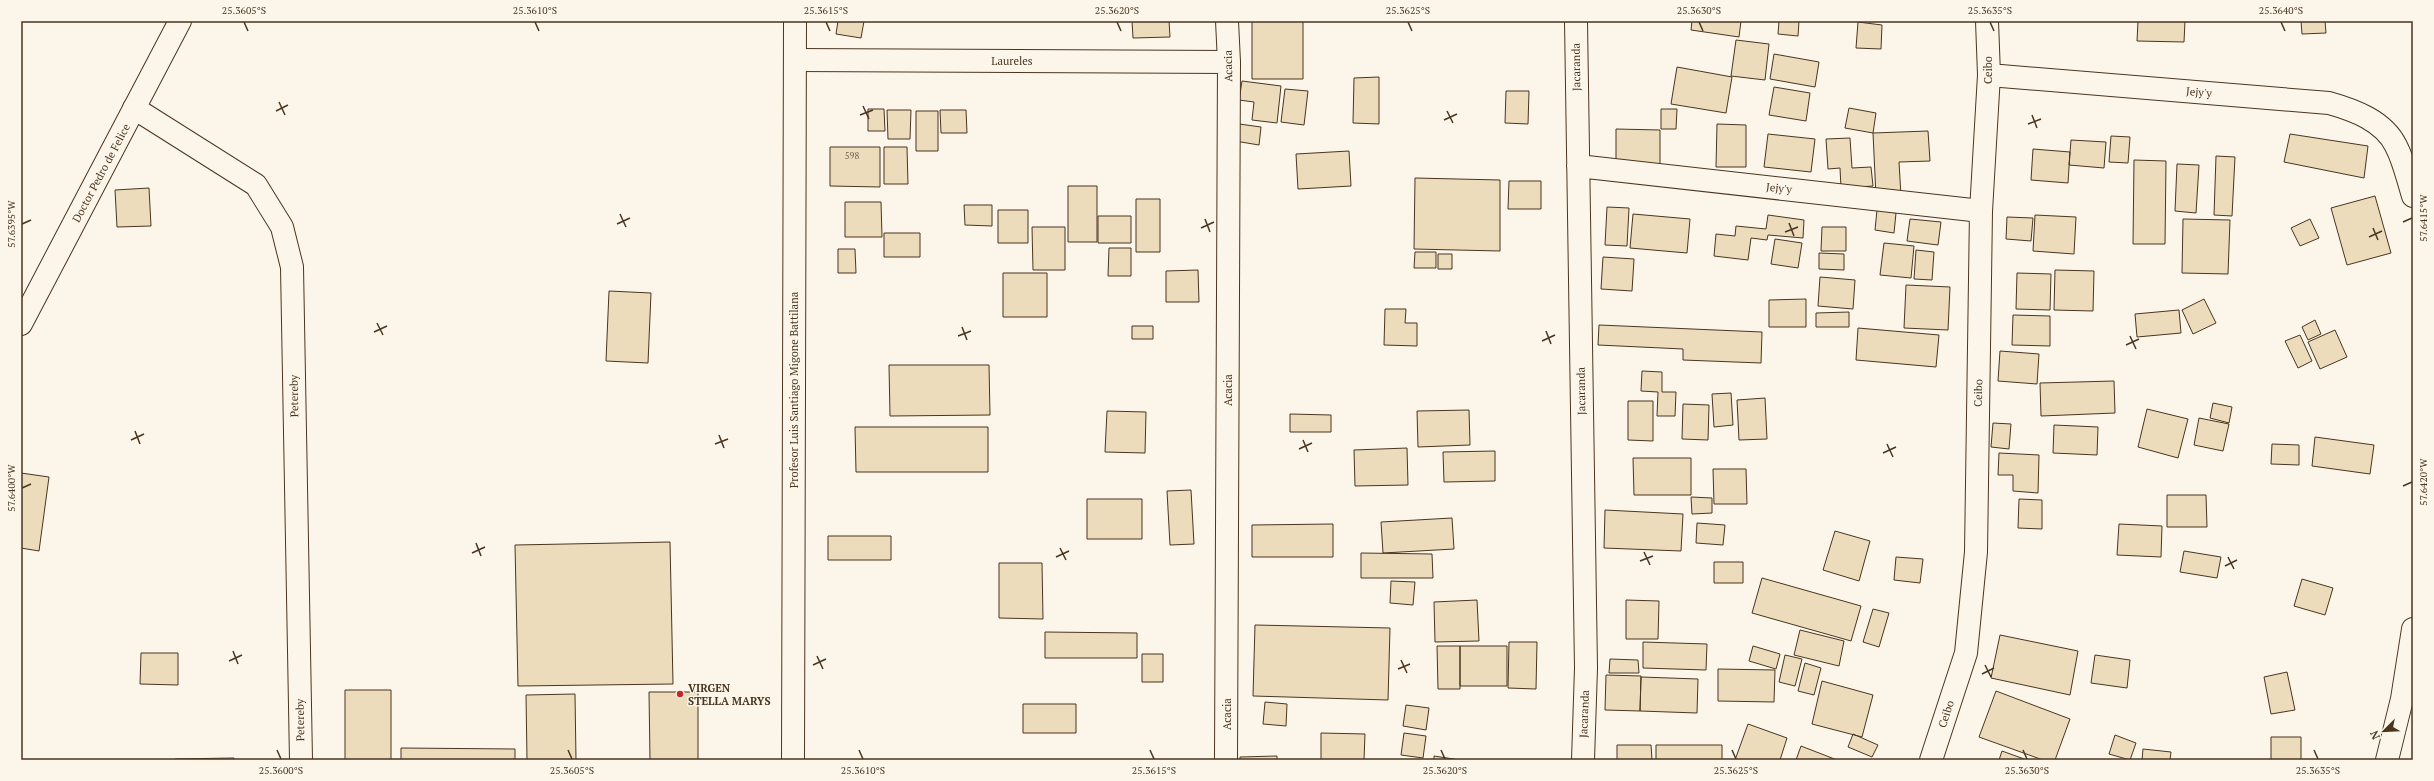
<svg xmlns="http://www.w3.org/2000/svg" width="2434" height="781" viewBox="0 0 2434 781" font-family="'PT Serif',serif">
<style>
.building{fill:#ecdcbc;stroke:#4a3520}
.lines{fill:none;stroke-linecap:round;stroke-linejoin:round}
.minor-casing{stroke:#4a3520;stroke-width:24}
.major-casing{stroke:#4a3520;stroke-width:24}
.minor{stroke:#fbf6e9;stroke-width:22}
.major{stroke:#fbf6e9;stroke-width:22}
.ticks{fill:none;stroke:#4a3520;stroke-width:1.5}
.poi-dot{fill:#c62828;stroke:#fbf6e9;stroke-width:1.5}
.labels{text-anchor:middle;stroke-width:3;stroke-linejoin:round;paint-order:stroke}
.number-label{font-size:9px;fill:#725f47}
.street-label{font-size:11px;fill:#4a3520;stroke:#fbf6e9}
.poi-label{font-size:11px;font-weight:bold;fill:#4a3520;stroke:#fbf6e9;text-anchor:start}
.neatline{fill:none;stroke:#4a3520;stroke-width:1.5}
.ticks-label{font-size:10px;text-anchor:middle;fill:#4a3520}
</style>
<rect width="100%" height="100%" fill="#fbf6e9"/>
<path class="building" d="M 838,21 L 864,21 L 861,38 L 836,34 Z
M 1132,21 L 1169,21 L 1170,37 L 1133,38 Z
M 1252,21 L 1303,21 L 1303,79 L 1252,79 Z
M 1692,21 L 1741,21 L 1739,37 L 1691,30 Z
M 1779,21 L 1799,21 L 1798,36 L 1778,34 Z
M 2138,21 L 2185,21 L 2184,42 L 2137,41 Z
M 2301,21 L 2325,21 L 2326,33 L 2302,34 Z
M 1858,22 L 1882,25 L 1881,49 L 1856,48 Z
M 1736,40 L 1769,44 L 1765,80 L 1731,76 Z
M 1774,54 L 1819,62 L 1815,87 L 1770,79 Z
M 1677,67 L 1732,77 L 1726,113 L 1671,104 Z
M 1379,77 L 1379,124 L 1353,123 L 1354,78 Z
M 1242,81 L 1281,86 L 1277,123 L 1252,120 L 1254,102 L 1239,100 Z
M 1774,87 L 1810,93 L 1806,121 L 1769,115 Z
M 1285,89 L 1308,91 L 1304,125 L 1281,122 Z
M 1506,91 L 1529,91 L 1528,124 L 1505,123 Z
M 1849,108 L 1876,113 L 1873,133 L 1845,128 Z
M 868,109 L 884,109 L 885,131 L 868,131 Z
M 1661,109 L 1677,109 L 1676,129 L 1661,129 Z
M 887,110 L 911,110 L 910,139 L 888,139 Z
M 940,110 L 966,110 L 967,133 L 941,133 Z
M 916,111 L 938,111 L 938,151 L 916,151 Z
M 1232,123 L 1261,127 L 1259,145 L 1229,140 Z
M 1717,124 L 1746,125 L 1746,167 L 1716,167 Z
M 1616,129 L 1660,130 L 1660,167 L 1616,166 Z
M 1928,131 L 1930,161 L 1899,162 L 1901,196 L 1876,197 L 1873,133 Z
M 1768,134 L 1815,139 L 1811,172 L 1764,167 Z
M 2290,134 L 2368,146 L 2364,178 L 2284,162 Z
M 2111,136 L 2130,137 L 2128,163 L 2109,162 Z
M 1850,138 L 1852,168 L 1871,167 L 1873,186 L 1841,188 L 1840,168 L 1828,169 L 1826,139 Z
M 2071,140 L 2106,142 L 2104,168 L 2069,165 Z
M 830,147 L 880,147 L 880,187 L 830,186 Z
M 884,147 L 907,147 L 908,184 L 884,184 Z
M 2033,149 L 2070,152 L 2068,183 L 2031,180 Z
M 1349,151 L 1351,186 L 1298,189 L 1296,154 Z
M 2216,156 L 2235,157 L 2232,216 L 2214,215 Z
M 2134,160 L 2166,161 L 2165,244 L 2133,244 Z
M 2177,164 L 2199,165 L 2196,213 L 2175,211 Z
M 1415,178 L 1500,180 L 1500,251 L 1414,249 Z
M 1509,181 L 1541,181 L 1541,209 L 1508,209 Z
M 1068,186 L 1097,186 L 1097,242 L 1068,242 Z
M 149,188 L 151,226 L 117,227 L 115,190 Z
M 2375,196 L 2391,253 L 2347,265 L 2331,208 Z
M 1136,199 L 1160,199 L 1160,252 L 1136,252 Z
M 845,202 L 881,202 L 882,237 L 845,237 Z
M 964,205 L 992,205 L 992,226 L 965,225 Z
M 1607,207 L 1629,208 L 1627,246 L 1605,245 Z
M 998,210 L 1028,210 L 1028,243 L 998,243 Z
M 1877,210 L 1896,213 L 1894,233 L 1875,230 Z
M 1633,214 L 1690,219 L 1687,253 L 1630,248 Z
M 1768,215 L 1804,220 L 1803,238 L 1768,235 L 1767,240 L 1751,238 L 1748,260 L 1714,256 L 1716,234 L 1735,236 L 1736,226 L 1766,229 Z
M 2035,215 L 2076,217 L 2074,254 L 2033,251 Z
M 1098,216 L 1131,216 L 1131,243 L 1098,243 Z
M 2007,217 L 2033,218 L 2031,241 L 2006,239 Z
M 1910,219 L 1941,222 L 1938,245 L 1907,241 Z
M 2183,219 L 2230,220 L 2228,274 L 2182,273 Z
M 2310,219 L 2319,238 L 2300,246 L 2291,228 Z
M 1032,227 L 1065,227 L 1065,270 L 1033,270 Z
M 1822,227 L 1846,227 L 1846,251 L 1821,251 Z
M 884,233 L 920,233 L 920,257 L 884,257 Z
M 1775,239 L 1802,243 L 1798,268 L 1771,264 Z
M 1884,243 L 1914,246 L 1911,278 L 1880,275 Z
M 1109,248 L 1131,248 L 1131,276 L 1108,276 Z
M 838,249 L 855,249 L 856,273 L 838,273 Z
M 1916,250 L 1934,252 L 1932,280 L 1914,279 Z
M 1415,252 L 1436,252 L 1436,268 L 1414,268 Z
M 1819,253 L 1844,254 L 1844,270 L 1819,269 Z
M 1438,254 L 1452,254 L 1452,269 L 1438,269 Z
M 1603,257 L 1634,259 L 1632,291 L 1601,289 Z
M 1198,270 L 1199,302 L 1166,302 L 1166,271 Z
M 2055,270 L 2094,271 L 2093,311 L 2054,310 Z
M 1003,273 L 1047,273 L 1047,317 L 1003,317 Z
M 2017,273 L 2051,274 L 2050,310 L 2016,309 Z
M 1820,277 L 1855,280 L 1853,309 L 1818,306 Z
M 1906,285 L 1950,287 L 1948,330 L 1904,328 Z
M 609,291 L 651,293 L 648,363 L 606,361 Z
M 1806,299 L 1806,327 L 1769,327 L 1769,300 Z
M 2204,299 L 2216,323 L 2193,334 L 2182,310 Z
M 1385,309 L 1406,309 L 1405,323 L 1417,323 L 1417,346 L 1384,345 Z
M 2179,310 L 2181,333 L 2137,337 L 2135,314 Z
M 1849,312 L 1849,327 L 1816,327 L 1816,313 Z
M 2013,315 L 2050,316 L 2050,346 L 2012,345 Z
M 2315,320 L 2321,334 L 2308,340 L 2302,327 Z
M 1599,325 L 1762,332 L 1761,363 L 1683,360 L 1683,349 L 1598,345 Z
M 1132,326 L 1153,326 L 1153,339 L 1132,339 Z
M 1858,328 L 1939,335 L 1936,367 L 1856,360 Z
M 2335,330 L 2347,357 L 2320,369 L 2308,342 Z
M 2300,335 L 2312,361 L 2298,368 L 2285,341 Z
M 2000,351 L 2039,354 L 2037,384 L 1998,381 Z
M 889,365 L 989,365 L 990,415 L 890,416 Z
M 1642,371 L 1662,372 L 1662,392 L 1676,392 L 1675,416 L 1657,416 L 1658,392 L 1641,391 Z
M 2114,381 L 2115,413 L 2041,416 L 2040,383 Z
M 1731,393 L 1733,425 L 1714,427 L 1712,394 Z
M 1765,398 L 1767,439 L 1739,440 L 1737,400 Z
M 1628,401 L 1653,401 L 1653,441 L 1628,440 Z
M 2213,403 L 2232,407 L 2229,423 L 2210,418 Z
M 1683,404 L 1709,405 L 1708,440 L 1682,439 Z
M 2147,409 L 2188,419 L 2178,458 L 2138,447 Z
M 1469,410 L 1470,445 L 1418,447 L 1417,411 Z
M 1107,411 L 1146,412 L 1145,453 L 1105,452 Z
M 1290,414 L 1331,415 L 1331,432 L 1290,432 Z
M 2199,418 L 2229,424 L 2223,451 L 2194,445 Z
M 1993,423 L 2011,424 L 2009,449 L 1991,447 Z
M 2054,425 L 2098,427 L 2097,455 L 2053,453 Z
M 855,427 L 988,427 L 988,472 L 856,472 Z
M 2315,437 L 2374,445 L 2370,474 L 2312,466 Z
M 2272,444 L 2299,445 L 2299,465 L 2271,464 Z
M 1407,448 L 1408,485 L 1355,486 L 1354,450 Z
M 1495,451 L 1495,481 L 1444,482 L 1443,452 Z
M 1999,453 L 2039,455 L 2038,493 L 2013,491 L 2013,475 L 1998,475 Z
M 1633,458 L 1691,458 L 1691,495 L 1634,495 Z
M 1713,469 L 1746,469 L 1747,504 L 1714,504 Z
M 21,473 L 49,477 L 39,551 L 21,548 Z
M 1191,490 L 1194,544 L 1170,545 L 1167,491 Z
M 2167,495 L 2206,495 L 2207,527 L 2167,527 Z
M 1691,497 L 1712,498 L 1712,513 L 1692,514 Z
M 1087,499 L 1142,499 L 1142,539 L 1087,539 Z
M 2019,499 L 2042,500 L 2042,529 L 2018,528 Z
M 1605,510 L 1683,514 L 1681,551 L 1604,548 Z
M 1452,518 L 1454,549 L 1383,553 L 1381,522 Z
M 1697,523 L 1725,525 L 1723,545 L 1696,543 Z
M 1333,524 L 1333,557 L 1252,557 L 1252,525 Z
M 2119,524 L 2162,526 L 2161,557 L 2117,555 Z
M 1835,531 L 1870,541 L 1859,581 L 1823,570 Z
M 828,536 L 891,536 L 891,560 L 828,560 Z
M 670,542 L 673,684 L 518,686 L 515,545 Z
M 2184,551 L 2221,557 L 2217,578 L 2180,572 Z
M 1361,553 L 1432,554 L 1433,578 L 1361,578 Z
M 1896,557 L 1923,559 L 1920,583 L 1894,580 Z
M 1714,562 L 1743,562 L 1743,583 L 1714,583 Z
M 999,563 L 1042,563 L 1043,619 L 999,618 Z
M 1762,578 L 1861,606 L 1851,641 L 1752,613 Z
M 2302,579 L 2333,588 L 2325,615 L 2294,606 Z
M 1391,581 L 1415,582 L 1413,605 L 1390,603 Z
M 1477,600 L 1479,641 L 1435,642 L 1434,602 Z
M 1626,600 L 1659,601 L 1658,639 L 1626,639 Z
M 1873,609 L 1889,613 L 1879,647 L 1863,642 Z
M 1255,625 L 1390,628 L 1388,700 L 1253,696 Z
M 1800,630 L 1844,641 L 1839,666 L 1794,655 Z
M 1045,632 L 1137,633 L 1137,658 L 1045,658 Z
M 2000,635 L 2078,651 L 2070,695 L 1991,678 Z
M 1509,642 L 1537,642 L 1536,689 L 1508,688 Z
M 1643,642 L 1707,644 L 1706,670 L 1643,668 Z
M 1437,646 L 1460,646 L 1460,689 L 1438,689 Z
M 1460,646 L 1507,646 L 1507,686 L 1460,686 Z
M 1753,646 L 1780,654 L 1776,669 L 1749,661 Z
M 141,653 L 178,653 L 178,685 L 140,684 Z
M 1142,654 L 1163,654 L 1163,682 L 1142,682 Z
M 1785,655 L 1802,659 L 1795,686 L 1779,682 Z
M 2095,655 L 2130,660 L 2127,688 L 2091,683 Z
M 1610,659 L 1638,660 L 1639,673 L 1609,673 Z
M 1805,663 L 1821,668 L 1814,695 L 1798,691 Z
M 1718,669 L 1775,670 L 1774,702 L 1718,701 Z
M 2287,672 L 2295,710 L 2271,714 L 2264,677 Z
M 1606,675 L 1641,676 L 1640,711 L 1605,710 Z
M 1641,677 L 1698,679 L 1697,713 L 1640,711 Z
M 1822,681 L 1873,695 L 1862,737 L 1812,724 Z
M 345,690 L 391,690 L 391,760 L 345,760 Z
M 1996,691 L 2070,719 L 2055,760 L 2043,760 L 1979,737 Z
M 649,692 L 698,692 L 698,760 L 650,760 Z
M 575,694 L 576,760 L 527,760 L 526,695 Z
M 1265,702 L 1287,704 L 1286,726 L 1263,724 Z
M 1023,704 L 1076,704 L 1076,733 L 1023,733 Z
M 1406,705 L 1429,708 L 1426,730 L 1403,726 Z
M 1748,724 L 1787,738 L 1780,760 L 1735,760 Z
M 1321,733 L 1365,734 L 1364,760 L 1321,760 Z
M 1404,733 L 1426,736 L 1423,758 L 1401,755 Z
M 1853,734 L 1878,745 L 1872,757 L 1848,747 Z
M 2115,735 L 2136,743 L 2130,760 L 2109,754 Z
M 2271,737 L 2301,737 L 2301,760 L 2271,760 Z
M 1617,745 L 1651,745 L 1652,760 L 1617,760 Z
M 1656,745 L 1722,745 L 1722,760 L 1656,760 Z
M 1801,746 L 1837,760 L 1796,760 Z
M 401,748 L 515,749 L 515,760 L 401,760 Z
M 2143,749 L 2171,752 L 2170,760 L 2142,760 Z
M 2002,751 L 2027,760 L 1999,760 Z
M 1277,756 L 1277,760 L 1240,760 L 1240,757 Z
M 1434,756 L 1460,760 L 1434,760 Z
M 234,758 L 234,760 L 175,760 L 175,759 Z"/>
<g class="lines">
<g class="minor-casing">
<path id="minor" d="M 1576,21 L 1586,668 L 1583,760
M 795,60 L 1229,62
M 1989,75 L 2329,103 C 2354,110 2384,121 2396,146 C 2404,161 2408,180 2413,196
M 134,108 L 256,185 L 282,227 L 292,267 L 301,760
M 1578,166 L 1981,211
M 21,324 L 180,21
M 1226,760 L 1229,62 L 1227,21
M 1931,760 L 1966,653 L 1976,552 L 1981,211 L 1989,75 L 1987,21
M 2387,760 L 2402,699 L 2413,629"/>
</g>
<g class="major-casing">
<path id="major" d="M 793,760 L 795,21"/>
</g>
<use href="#minor" class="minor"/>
<use href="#major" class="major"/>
</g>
<path class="ticks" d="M 244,22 L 248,31M 535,22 L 539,31M 826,22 L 830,31M 1117,22 L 1121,31M 1408,22 L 1412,31M 1699,22 L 1703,31M 1990,22 L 1994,31M 2281,22 L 2285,31M 279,102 L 285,115M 863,106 L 869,119M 276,111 L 288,105M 1447,111 L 1453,123M 860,115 L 873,110M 2032,115 L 2037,128M 1444,120 L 1457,114M 2028,124 L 2041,119M 620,214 L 626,227M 1205,219 L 1210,232M 2403,222 L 2412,218M 1789,223 L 1794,236M 22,224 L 31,220M 617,224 L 630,218M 1201,228 L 1214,222M 2373,228 L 2378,240M 1785,232 L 1798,227M 2369,237 L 2382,231M 377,323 L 383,335M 962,327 L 967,340M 1546,331 L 1551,344M 374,332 L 387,326M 958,336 L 971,331M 2130,336 L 2136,349M 1542,341 L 1555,335M 2126,345 L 2139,339M 135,431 L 140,444M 719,435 L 724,448M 131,440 L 144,434M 1303,440 L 1308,452M 715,444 L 728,439M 1887,444 L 1893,457M 1299,449 L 1312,443M 1883,453 L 1896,447M 2403,486 L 2412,482M 22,488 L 31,484M 476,543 L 481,556M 1060,548 L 1066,560M 1644,552 L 1650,565M 472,553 L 485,547M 1056,557 L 1069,551M 2228,557 L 2234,569M 1640,561 L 1653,556M 2225,566 L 2237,560M 233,651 L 238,664M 817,656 L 823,669M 1401,660 L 1407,673M 229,661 L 242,655M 813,665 L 826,659M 1985,665 L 1991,677M 1398,669 L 1410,664M 1982,674 L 1994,668M 277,750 L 281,759M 568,750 L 572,759M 859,750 L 863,759M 1150,750 L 1154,759M 1441,750 L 1445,759M 1732,750 L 1736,759M 2023,750 L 2027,759M 2314,750 L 2318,759"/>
<circle class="poi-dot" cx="680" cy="694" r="4"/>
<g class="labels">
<g class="number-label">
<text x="852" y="159">598</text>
</g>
<g class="street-label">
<text x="1012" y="65">Laureles</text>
<text transform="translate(1228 66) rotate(-91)" y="4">Acacia</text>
<text transform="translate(1576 67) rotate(-91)" y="4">Jacaranda</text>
<text transform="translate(1988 70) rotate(-90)" y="4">Ceibo</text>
<text transform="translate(2199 92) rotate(5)" y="4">Jejy'y</text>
<text transform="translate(101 173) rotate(-62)" y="4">Doctor Pedro de Felice</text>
<text transform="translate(1779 188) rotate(6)" y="4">Jejy'y</text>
<text transform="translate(794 390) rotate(-90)" y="4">Profesor Luis Santiago Migone Battilana</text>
<text transform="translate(1228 390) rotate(-90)" y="4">Acacia</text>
<text transform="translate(1581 391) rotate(-91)" y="4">Jacaranda</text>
<text transform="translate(1978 393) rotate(-89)" y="4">Ceibo</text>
<text transform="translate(294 396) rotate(-91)" y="4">Petereby</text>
<text transform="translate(1227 714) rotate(-90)" y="4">Acacia</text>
<text transform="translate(1584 714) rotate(-88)" y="4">Jacaranda</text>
<text transform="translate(1946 714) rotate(-72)" y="4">Ceibo</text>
<text transform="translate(300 720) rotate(-91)" y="4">Petereby</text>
</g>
<g class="poi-label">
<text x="688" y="692">VIRGEN<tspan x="688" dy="13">STELLA MARYS</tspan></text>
</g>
</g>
<rect width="2434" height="781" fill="none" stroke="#fbf6e9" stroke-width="44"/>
<g transform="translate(2384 731) rotate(246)" stroke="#fbf6e9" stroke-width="3" paint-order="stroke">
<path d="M0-3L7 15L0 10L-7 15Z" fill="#4a3520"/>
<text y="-6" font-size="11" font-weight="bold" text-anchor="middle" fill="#4a3520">N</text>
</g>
<rect x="22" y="22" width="2390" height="737" class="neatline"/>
<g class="ticks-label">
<text x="244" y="14">25.3605°S</text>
<text x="535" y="14">25.3610°S</text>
<text x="826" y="14">25.3615°S</text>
<text x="1117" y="14">25.3620°S</text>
<text x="1408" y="14">25.3625°S</text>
<text x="1699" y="14">25.3630°S</text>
<text x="1990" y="14">25.3635°S</text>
<text x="2281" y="14">25.3640°S</text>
<text transform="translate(2423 218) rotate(-90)" y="4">57.6415°W</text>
<text transform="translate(11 224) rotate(-90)" y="4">57.6395°W</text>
<text transform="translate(2423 482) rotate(-90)" y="4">57.6420°W</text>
<text transform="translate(11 488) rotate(-90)" y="4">57.6400°W</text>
<text x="281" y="774">25.3600°S</text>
<text x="572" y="774">25.3605°S</text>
<text x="863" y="774">25.3610°S</text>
<text x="1154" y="774">25.3615°S</text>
<text x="1445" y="774">25.3620°S</text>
<text x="1736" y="774">25.3625°S</text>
<text x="2027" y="774">25.3630°S</text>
<text x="2318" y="774">25.3635°S</text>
</g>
</svg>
